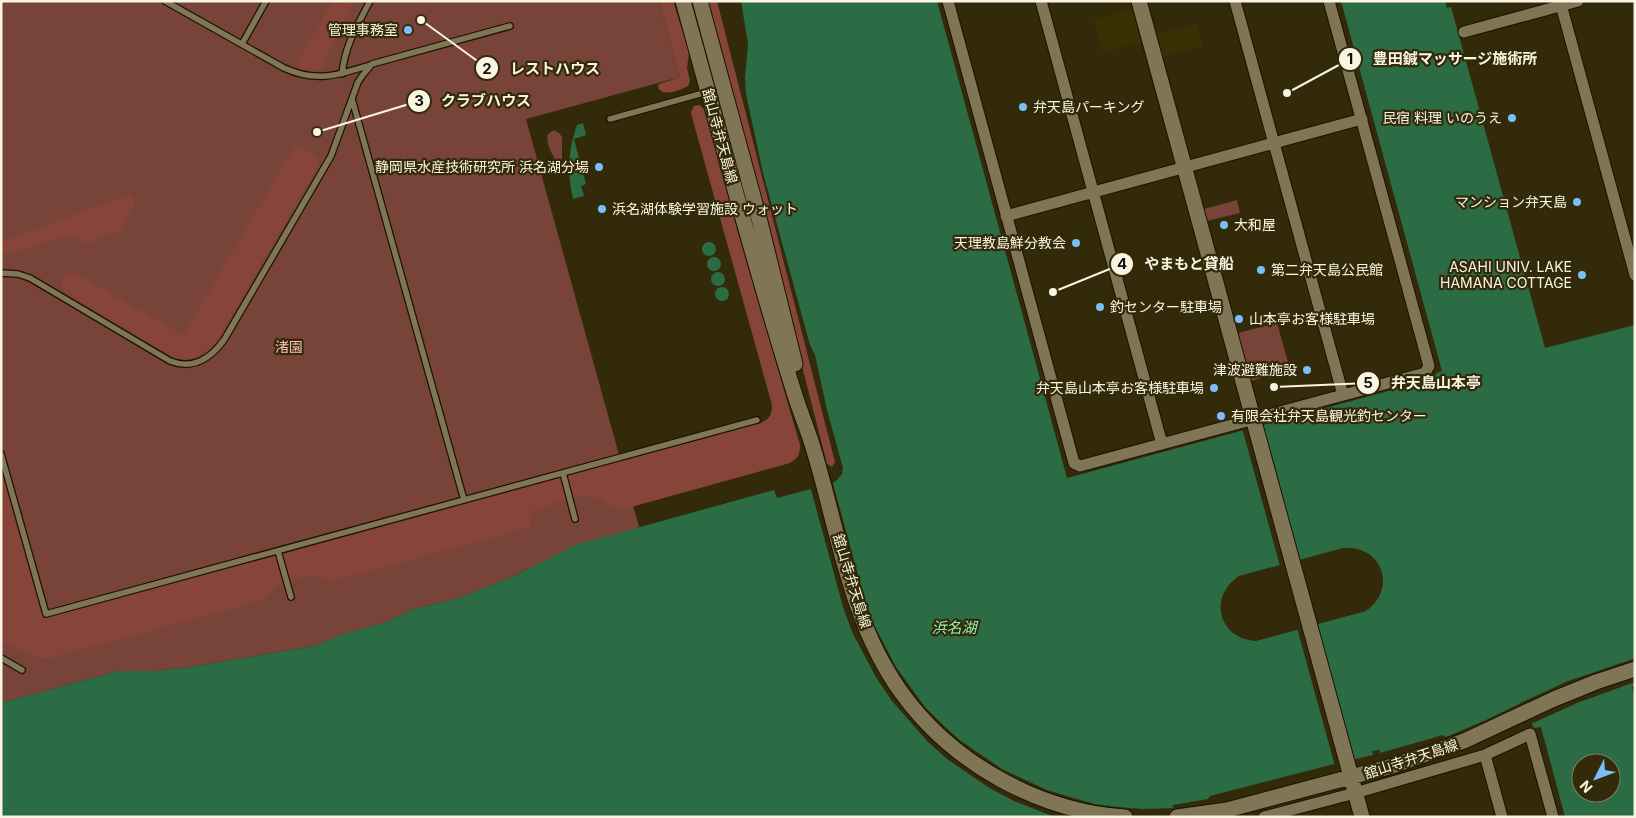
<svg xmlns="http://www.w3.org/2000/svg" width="1636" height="818" viewBox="0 0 1636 818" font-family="Inter,'Noto Sans JP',sans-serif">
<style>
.built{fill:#3b3005}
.green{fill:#784339}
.forest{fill:#874539}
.water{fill:#2b6c45;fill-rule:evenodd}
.pier{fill:#332a0a}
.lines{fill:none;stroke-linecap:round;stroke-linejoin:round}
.lane-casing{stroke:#1a1300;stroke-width:8}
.street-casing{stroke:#1a1300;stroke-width:13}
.secondary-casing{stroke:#1a1300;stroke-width:17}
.lane{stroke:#807655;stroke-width:5.5}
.street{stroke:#807655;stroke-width:11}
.secondary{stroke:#807655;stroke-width:15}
.poi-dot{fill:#7cbef9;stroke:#332a0a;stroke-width:2}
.labels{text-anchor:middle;stroke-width:4.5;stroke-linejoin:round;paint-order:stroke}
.poi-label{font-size:14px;fill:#faf5e3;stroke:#332a0a;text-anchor:end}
.street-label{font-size:14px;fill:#faf5e3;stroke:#332a0a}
.park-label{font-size:14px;fill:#fbbdb1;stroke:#332a0a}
.water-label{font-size:15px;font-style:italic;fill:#93f0b4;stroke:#332a0a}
.leader{fill:none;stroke:#faf5e3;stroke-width:2}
.callout-dot{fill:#faf5e3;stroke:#332a0a;stroke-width:2}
.mark-label{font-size:15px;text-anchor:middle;font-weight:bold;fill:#111}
.callout-label{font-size:15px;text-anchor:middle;font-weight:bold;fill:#faf5e3;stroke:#332a0a;stroke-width:4.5;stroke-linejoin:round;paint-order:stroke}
</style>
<rect width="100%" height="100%" fill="#332a0a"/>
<path class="built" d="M 1132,9 L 1141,42 L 1103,53 L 1094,19 Z
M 1196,24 L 1203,46 L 1162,57 L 1156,35 Z"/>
<path class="green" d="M 1,1 L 659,1 L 680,77 L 526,119 L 639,527 L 525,570 L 512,577 L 462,597 L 411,610 L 387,622 L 341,635 L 315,646 L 191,667 L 154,671 L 118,671 L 1,703 Z
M 554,130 L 559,133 L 562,137 L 562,167 L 560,167 C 554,158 545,145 548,134 Z
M 1237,200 L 1240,213 L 1207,221 L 1204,209 Z
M 1277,323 L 1290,369 L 1251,381 L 1238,333 Z"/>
<path class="forest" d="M 332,1 L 354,1 L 321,67 C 314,73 308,73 300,70 L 297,64 Z
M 659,1 L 673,1 L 689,52 L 687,68 L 690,81 L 688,86 C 680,90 662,98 658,87 L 659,84 L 680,77 Z
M 706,1 L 717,1 L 835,462 L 832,467 L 827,464 L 765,221 Z
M 699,105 L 703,108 L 706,113 L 737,229 L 800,445 C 800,455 798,458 790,463 L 624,509 C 610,509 603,499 590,496 C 579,494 548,506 536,509 L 532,512 L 530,525 L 527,528 L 333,581 C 324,581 318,574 310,575 L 280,584 L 266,596 L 257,602 L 50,658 C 31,659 17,649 1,640 L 1,469 L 41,612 L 44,616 L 50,617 L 761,423 C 769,419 772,415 772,405 L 692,117 L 691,112 L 694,106 Z
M 295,146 C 304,148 319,155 319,164 L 219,337 C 207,354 193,364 172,356 L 67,294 C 62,288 60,284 62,277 L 68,273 L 74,273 L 181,334 L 184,334 Z
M 126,196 L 131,196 L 134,199 L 135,203 L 120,231 L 88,243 C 81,243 78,238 71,236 L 1,255 L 1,242 Z"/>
<path class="water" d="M 741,1 L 937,1 L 1067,478 L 1429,380 L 1437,373 L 1442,371 L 1341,1 L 1445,1 L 1447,8 L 1451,7 L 1545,348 L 1635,325 L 1635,658 L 1633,659 L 1635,665 L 1635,686 L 1632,687 L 1635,697 L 1635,817 L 1565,817 L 1541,727 L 1534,728 L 1521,703 L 1486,720 L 1446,737 L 1443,735 L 1380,753 L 1380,750 L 1372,751 L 1373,755 L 1334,764 L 1210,796 L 1208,799 L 1173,805 L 1172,817 L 1,817 L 1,703 L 118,671 L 154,671 L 191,667 L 315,646 L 340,635 L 387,622 L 411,610 L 462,597 L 489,586 L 512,577 L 575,545 L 774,490 L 777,498 L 833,483 L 838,479 L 842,474 L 843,468 L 827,410 L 815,355 L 810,345 L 763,173 L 746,94 L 745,78 L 748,44 ZM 1343,548 C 1382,545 1398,588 1366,611 L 1256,641 C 1218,639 1208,596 1239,576 ZM 1581,763 L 1611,763 L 1611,793 L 1581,793 Z
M 583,123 L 586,135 L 574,139 L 586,184 L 581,186 L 584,196 L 573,199 C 567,173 568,150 577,125 Z
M702 249a7 7 0 1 1 14 0a7 7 0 1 1-14 0Z
M707 264a7 7 0 1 1 14 0a7 7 0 1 1-14 0Z
M711 279a7 7 0 1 1 14 0a7 7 0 1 1-14 0Z
M715 294a7 7 0 1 1 14 0a7 7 0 1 1-14 0Z"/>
<path class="pier" d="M 1261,423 L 1299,561 L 1280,566 L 1242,428 Z
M 832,480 L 865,600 L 873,623 L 896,667 L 925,707 L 943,725 L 961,741 L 1002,769 L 1047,790 L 1094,804 L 1119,807 L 1143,809 L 1174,808 L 1174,817 L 1055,817 L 1014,801 L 991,789 L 947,759 L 927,741 L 892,701 L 877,679 L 852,632 L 843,607 L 810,486 Z
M 1316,623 L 1354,762 L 1335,766 L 1297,628 Z
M 1633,659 L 1635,665 L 1635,682 L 1577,703 L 1531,724 L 1520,703 L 1568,681 Z"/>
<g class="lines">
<g class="lane-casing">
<path id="lane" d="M 165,1 L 284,68 C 317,83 338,75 370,65
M 242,44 L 266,1
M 342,74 C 345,45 357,26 370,1
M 352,99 L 464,500
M 610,119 L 707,92
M 1,273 L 18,274 L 30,278 L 170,361 C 193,370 210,359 224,340 L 331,156 L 358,82 L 362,76 L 372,64 L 510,26
M 1,454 L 46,614 L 757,420
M 563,473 L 575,519
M 278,551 L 291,597
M 1,658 L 22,670"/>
</g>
<g class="street-casing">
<path id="street" d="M 948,1 L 1074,463 L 1080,466 L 1425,373 L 1429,366 L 1329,1
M 1041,1 L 1162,444
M 1235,1 L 1343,395
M 1560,1 L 1635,275
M 1464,32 L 1578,1
M 1006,216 L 1362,119
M 1485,755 L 1502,817
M 1264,817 L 1355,793 L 1485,755 L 1530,734 L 1553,817"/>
</g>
<g class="secondary-casing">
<path id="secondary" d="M 683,1 C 719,131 753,261 793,389 C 798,406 805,423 811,441 C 838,526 848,618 901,692 C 952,763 1038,811 1125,817
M 700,1 L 760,222 L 795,364
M 1139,1 L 1362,817
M 1177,817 L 1227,810 L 1392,766 L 1464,741 L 1554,699 L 1596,682 L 1635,669"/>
</g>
<use href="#lane" class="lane"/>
<use href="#street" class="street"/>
<use href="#secondary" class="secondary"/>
</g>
<g class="poi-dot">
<circle cx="408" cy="30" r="5"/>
<circle cx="1023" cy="107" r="5"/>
<circle cx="1512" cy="118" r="5"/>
<circle cx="599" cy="167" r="5"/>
<circle cx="1577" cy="202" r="5"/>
<circle cx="602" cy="209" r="5"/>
<circle cx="1224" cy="225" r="5"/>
<circle cx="1076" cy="243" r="5"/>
<circle cx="1261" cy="270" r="5"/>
<circle cx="1582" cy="275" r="5"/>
<circle cx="1100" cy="307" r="5"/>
<circle cx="1239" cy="319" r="5"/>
<circle cx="1307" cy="370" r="5"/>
<circle cx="1214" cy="388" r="5"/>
<circle cx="1221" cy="416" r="5"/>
</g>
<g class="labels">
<g class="poi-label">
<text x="398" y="35">管理事務室</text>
<text x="1033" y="112" text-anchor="start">弁天島パーキング</text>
<text x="1502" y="123">民宿 料理 いのうえ</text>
<text x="589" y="172">静岡県水産技術研究所 浜名湖分場</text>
<text x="1567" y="207">マンション弁天島</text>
<text x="612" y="214" text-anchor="start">浜名湖体験学習施設 ウォット</text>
<text x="1234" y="230" text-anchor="start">大和屋</text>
<text x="1066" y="248">天理教島鮮分教会</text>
<text x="1572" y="272">ASAHI UNIV. LAKE<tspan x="1572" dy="16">HAMANA COTTAGE</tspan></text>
<text x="1271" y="275" text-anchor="start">第二弁天島公民館</text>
<text x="1110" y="312" text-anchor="start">釣センター駐車場</text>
<text x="1249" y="324" text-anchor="start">山本亭お客様駐車場</text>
<text x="1297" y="375">津波避難施設</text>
<text x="1204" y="393">弁天島山本亭お客様駐車場</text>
<text x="1231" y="421" text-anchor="start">有限会社弁天島観光釣センター</text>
</g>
<g class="street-label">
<text transform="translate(720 136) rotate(75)" y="5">舘山寺弁天島線</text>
<text transform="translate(852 581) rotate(73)" y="5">舘山寺弁天島線</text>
<text transform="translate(1411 759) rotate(-18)" y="5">舘山寺弁天島線</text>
</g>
<g class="park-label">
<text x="289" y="352">渚園</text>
</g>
<g class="water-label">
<text x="954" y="633">浜名湖</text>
</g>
</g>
<path class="leader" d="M1287 93L1350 59M421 20L487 68M317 132L419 101M1053 292L1122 264M1274 387L1368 383"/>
<g class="callout-dot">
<circle cx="1287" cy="93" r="5"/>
<circle cx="421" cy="20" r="5"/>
<circle cx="317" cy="132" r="5"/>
<circle cx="1053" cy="292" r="5"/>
<circle cx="1274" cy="387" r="5"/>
<circle cx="1350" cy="59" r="12"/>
<circle cx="487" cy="68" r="12"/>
<circle cx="419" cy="101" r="12"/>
<circle cx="1122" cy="264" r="12"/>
<circle cx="1368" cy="383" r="12"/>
</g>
<g class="mark-label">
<text x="1350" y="64">1</text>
<text x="487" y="74">2</text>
<text x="419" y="106">3</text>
<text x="1122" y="269">4</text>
<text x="1368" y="388">5</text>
</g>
<g class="callout-label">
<text x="1455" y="64">豊田鍼マッサージ施術所</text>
<text x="555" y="74">レストハウス</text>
<text x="486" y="106">クラブハウス</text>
<text x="1189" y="269">やまもと貸船</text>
<text x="1436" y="388">弁天島山本亭</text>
</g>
<rect width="1636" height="818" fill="none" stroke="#faf5e3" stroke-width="5"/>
<g transform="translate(1596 778) rotate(228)"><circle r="24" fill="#332a0a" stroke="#837b61"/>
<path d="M0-4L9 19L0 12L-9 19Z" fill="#7cbef9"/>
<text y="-8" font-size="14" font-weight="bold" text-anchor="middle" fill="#faf5e3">N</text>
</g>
</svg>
